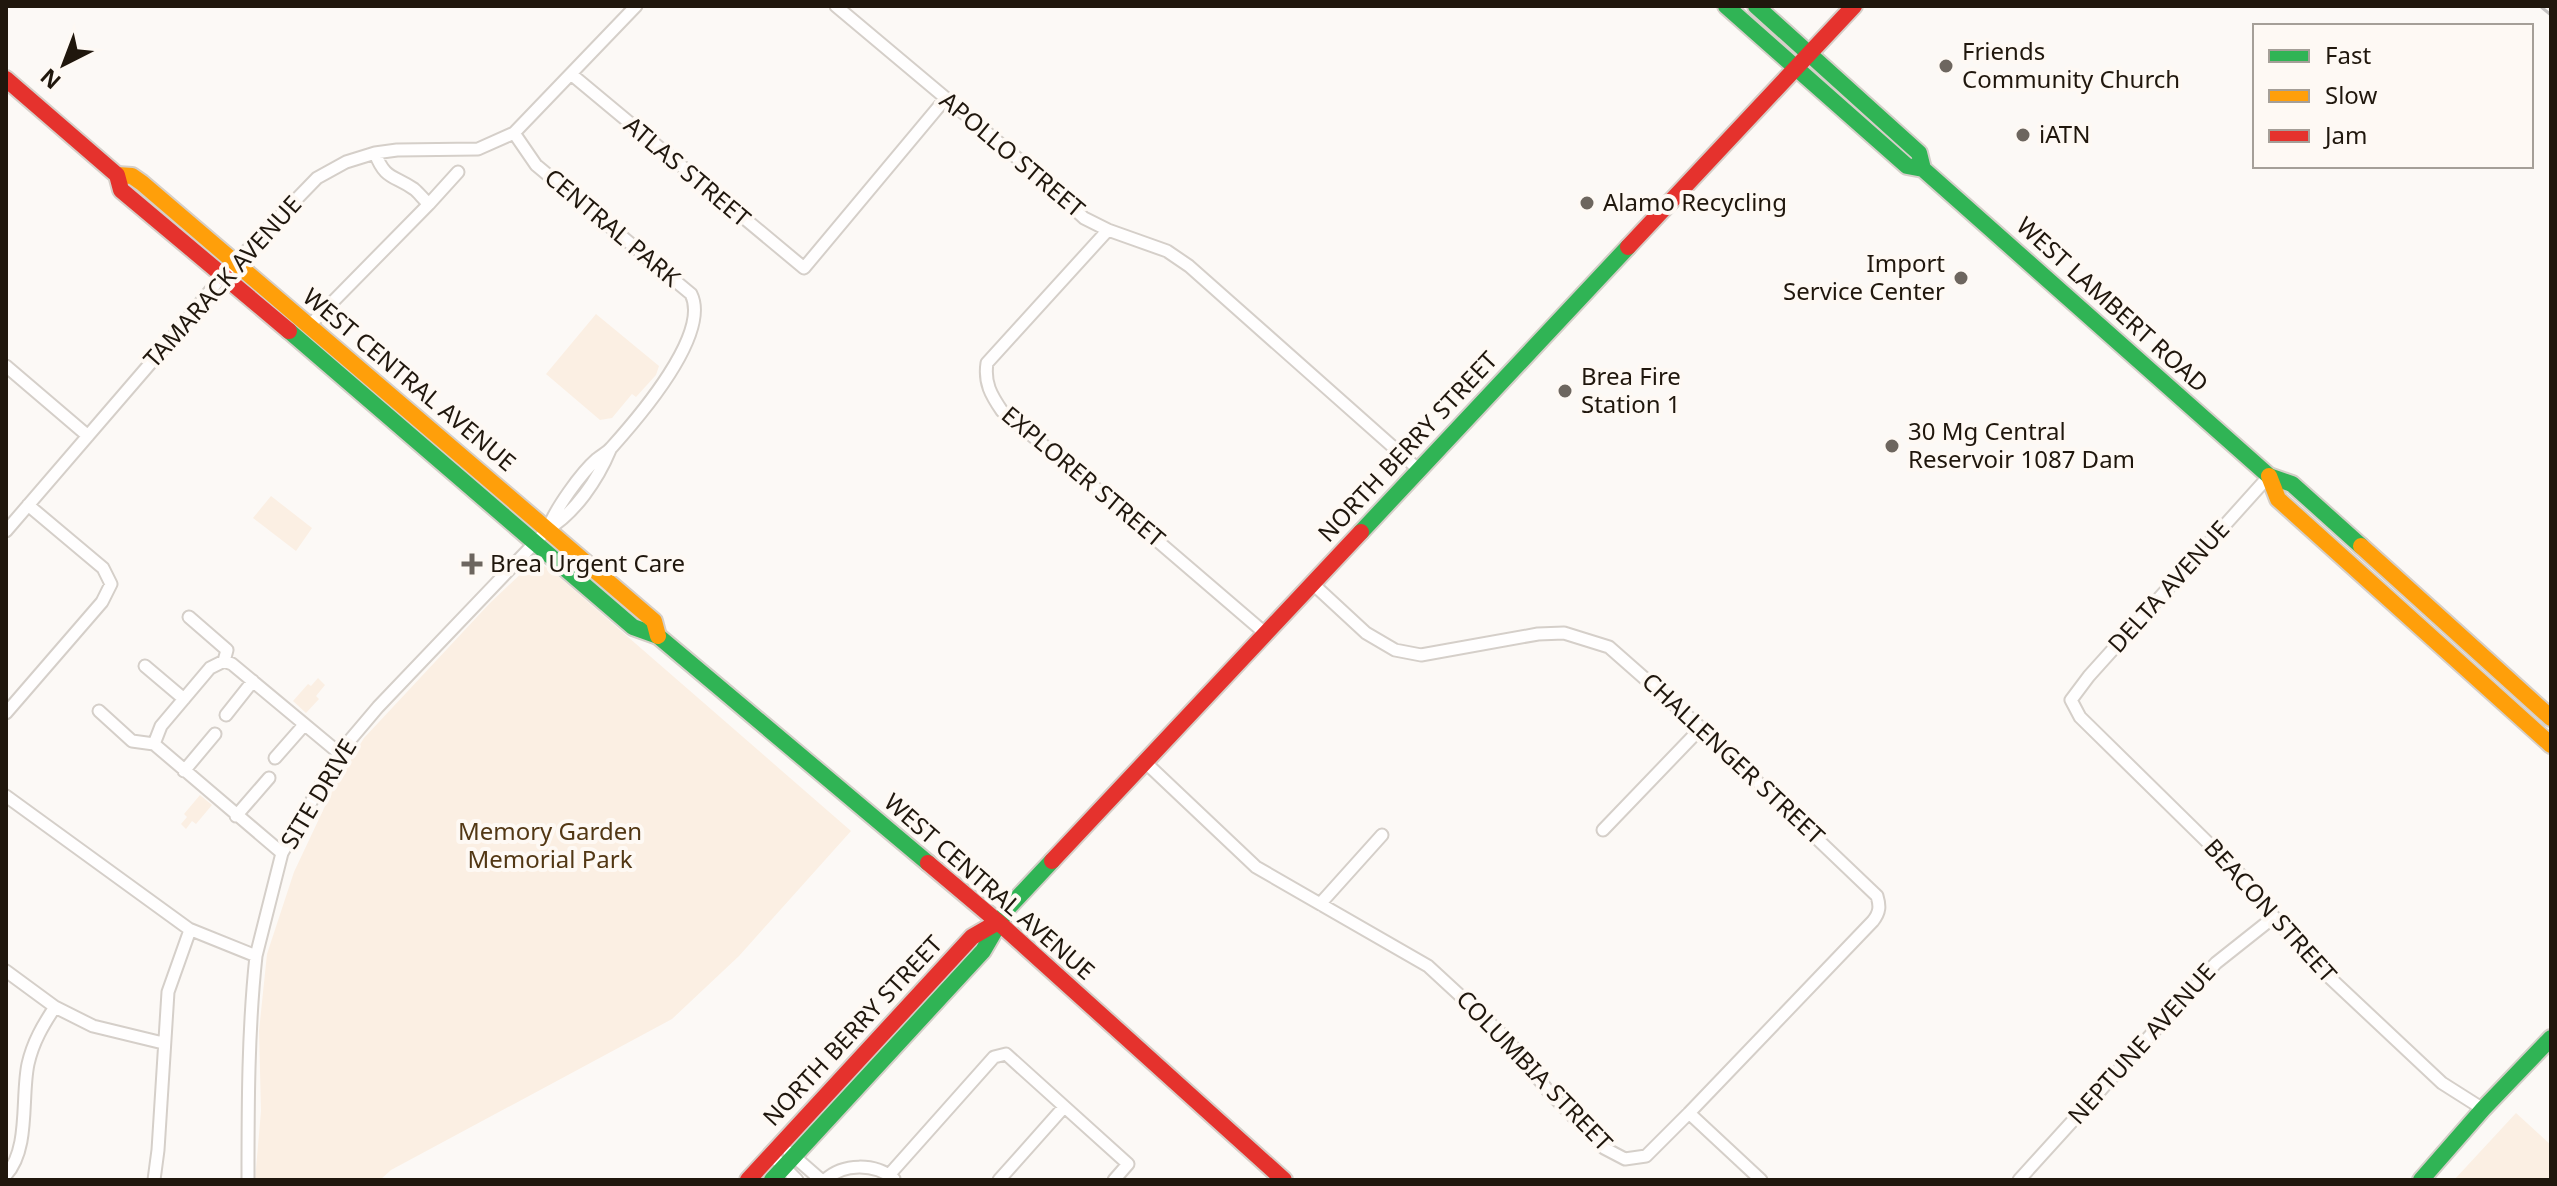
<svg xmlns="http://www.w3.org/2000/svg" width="2557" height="1186" viewBox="0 0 2557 1186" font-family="'Noto Sans',sans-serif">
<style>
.green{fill:#fbefe3}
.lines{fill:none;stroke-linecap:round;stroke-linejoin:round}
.street-casing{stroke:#d5cfc9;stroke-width:15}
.fast-casing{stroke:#d5cfc9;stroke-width:20}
.slow-casing{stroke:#d5cfc9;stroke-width:20}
.jam-casing{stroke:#d5cfc9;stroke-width:20}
.street{stroke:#fffefe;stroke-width:11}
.fast{stroke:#30b455;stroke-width:16}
.slow{stroke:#ff9f0a;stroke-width:16}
.jam{stroke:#e5322d;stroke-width:16}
.rail{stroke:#c3c1c0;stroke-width:3;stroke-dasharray:16 8;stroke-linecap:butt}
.poi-dot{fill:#6d665f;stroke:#fef9f4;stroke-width:3}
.labels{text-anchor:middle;stroke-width:8;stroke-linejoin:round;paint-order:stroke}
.poi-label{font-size:24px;fill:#20170d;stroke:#fef9f4;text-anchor:start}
.street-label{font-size:24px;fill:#20170d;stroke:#fef9f4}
.park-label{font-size:24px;fill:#523714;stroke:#fef9f4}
</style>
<rect width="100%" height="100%" fill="#fcf9f6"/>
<path class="green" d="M 596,314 L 659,366 L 656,375 L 636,397 L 632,394 L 612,418 L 600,420 L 546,374 Z
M 271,496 L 312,528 L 296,551 L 253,518 Z
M 539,563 L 551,570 L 851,831 L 739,956 L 672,1019 L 391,1170 L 380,1180 L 255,1180 L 261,1111 L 259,1031 L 267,954 L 294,872 L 334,787 L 364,738 L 490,603 L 530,565 Z
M 318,678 L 325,685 L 316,696 L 319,699 L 306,713 L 293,701 L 308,684 L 311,686 Z
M 200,795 L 212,805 L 196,824 L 192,821 L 186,829 L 181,824 L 187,817 L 184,814 Z
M 2516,1113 L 2551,1145 L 2551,1180 L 2454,1180 Z"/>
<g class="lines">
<g class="street-casing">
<path id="street" d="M 836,6 L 1035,173 L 1084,218 L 1108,230 L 1167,251 L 1189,266 L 1419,470
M 571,74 L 804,268 L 946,98
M 514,133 L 536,165 L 691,294 C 711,334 638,418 612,447 C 608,452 602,455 597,459 C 581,473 555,509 548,529
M 429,204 L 458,172
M 1108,230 L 987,363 C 984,383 991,395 1002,411 L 1104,495 L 1266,634
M 308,327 L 429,204 C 424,200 419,193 414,189 C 394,175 385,180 375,153
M 6,366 L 88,436
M 2269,476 L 2089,676 L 2071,700 L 2080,717 L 2248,882 L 2274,917 L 2312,961 L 2442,1083 L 2483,1109
M 6,531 L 167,344 L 223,275 L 317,178 L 346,162 L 375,153 L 397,150 L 478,149 L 514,133 L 636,6
M 1313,584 L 1366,633 L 1395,650 L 1421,655 L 1538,634 L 1564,633 L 1609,647 L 1701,728 L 1877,896 C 1880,906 1880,912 1873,921 L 1689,1113
M 189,617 L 227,650 L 224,661
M 145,666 L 184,699
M 99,711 L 132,741 L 154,744
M 6,713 L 102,602 L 111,584 L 103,568 L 28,505
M 226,715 L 253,681
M 275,758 L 304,725
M 1145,762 L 1256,867 L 1428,966 L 1505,1037 L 1549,1092 L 1604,1148 L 1625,1159 L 1646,1156 L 1689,1113 L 1761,1180
M 184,771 L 215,734
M 6,796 L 189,929 L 256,956
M 236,816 L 269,778
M 1603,830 L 1701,728
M 282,853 L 154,744 L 161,726 L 210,668 L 224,661 L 232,664 L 339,753
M 1320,904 L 1382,835
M 6,971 L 55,1007 L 93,1026 L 163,1043
M 789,1152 L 821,1180
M 771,1154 L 797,1180
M 6,1175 C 30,1149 21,1097 28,1064 C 33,1042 43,1025 55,1007
M 889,1175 L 994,1057 L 1006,1054 L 1128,1164 L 1114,1180
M 154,1180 L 158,1150 L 168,992 L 190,930
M 248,1180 C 248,1106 248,1030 256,956 L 282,853 L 339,753 L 378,707 L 548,529 C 575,513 598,479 610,450
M 825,1180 C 843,1163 875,1163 894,1179
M 999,1180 L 1064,1107
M 2019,1180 L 2216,963 L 2274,917"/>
</g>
<g class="fast-casing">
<path id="fast" d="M 1726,6 L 1907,166 L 1923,169 L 2269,476 L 2292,484 L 2361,546
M 1756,6 L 1919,153 L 1923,169
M 289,331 L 633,627 L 658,636 L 928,863
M 1361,532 L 1628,247
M 772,1180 L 983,951 L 1008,908 L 1052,861
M 2421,1180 L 2483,1109 L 2551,1038"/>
</g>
<g class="slow-casing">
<path id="slow" d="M 117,175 L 132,176 L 142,183 L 654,621 L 658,636
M 2269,476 L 2278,499 L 2551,745
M 2361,546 L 2551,718"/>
</g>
<g class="jam-casing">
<path id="jam" d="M 6,79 L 117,175 L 121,190 L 289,331
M 1628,247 L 1854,6
M 1052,861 L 1361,532
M 928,863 L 998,922 L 1284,1180
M 748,1180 L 972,937 L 998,922"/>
</g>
<use href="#street" class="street"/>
<use href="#fast" class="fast"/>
<use href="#slow" class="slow"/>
<use href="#jam" class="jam"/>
<path class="rail" d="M 2540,6 L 2551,15"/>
</g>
<g class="poi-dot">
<circle cx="1946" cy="66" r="8"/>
<circle cx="2023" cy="135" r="8"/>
<circle cx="1587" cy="203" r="8"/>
<circle cx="1961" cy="278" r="8"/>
<circle cx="1565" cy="391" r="8"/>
<circle cx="1892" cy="446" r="8"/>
<path d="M468 552h8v8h8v8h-8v8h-8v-8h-8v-8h8z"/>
</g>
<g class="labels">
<g class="poi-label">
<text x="1962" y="60">Friends<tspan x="1962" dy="28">Community Church</tspan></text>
<text x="2039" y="143">iATN</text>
<text x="1603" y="211">Alamo Recycling</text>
<text x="1945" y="272" text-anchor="end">Import<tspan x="1945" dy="28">Service Center</tspan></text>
<text x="1581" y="385">Brea Fire<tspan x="1581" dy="28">Station 1</tspan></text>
<text x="1908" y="440">30 Mg Central<tspan x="1908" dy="28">Reservoir 1087 Dam</tspan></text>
<text x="490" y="572">Brea Urgent Care</text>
</g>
<g class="street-label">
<text transform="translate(1012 155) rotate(40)" y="8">APOLLO STREET</text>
<text transform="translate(687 172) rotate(40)" y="8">ATLAS STREET</text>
<text transform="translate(612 228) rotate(40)" y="8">CENTRAL PARK</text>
<text transform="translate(223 282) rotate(-48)" y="8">TAMARACK AVENUE</text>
<text transform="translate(2112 305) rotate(42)" y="8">WEST LAMBERT ROAD</text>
<text transform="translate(409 380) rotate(40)" y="8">WEST CENTRAL AVENUE</text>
<text transform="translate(1408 447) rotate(-47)" y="8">NORTH BERRY STREET</text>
<text transform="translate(1083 477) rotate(40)" y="8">EXPLORER STREET</text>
<text transform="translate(2169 587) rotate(-48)" y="8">DELTA AVENUE</text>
<text transform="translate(1733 759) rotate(43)" y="8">CHALLENGER STREET</text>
<text transform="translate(319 794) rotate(-59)" y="8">SITE DRIVE</text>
<text transform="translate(989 887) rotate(41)" y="8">WEST CENTRAL AVENUE</text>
<text transform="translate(2270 911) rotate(48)" y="8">BEACON STREET</text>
<text transform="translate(853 1031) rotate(-47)" y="8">NORTH BERRY STREET</text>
<text transform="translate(2142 1044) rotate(-48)" y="8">NEPTUNE AVENUE</text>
<text transform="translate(1534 1071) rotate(46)" y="8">COLUMBIA STREET</text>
</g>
<g class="park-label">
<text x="550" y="840">Memory Garden<tspan x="550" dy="28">Memorial Park</tspan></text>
</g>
</g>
<rect width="2557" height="1186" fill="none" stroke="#20170d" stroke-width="16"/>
<rect x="2253" y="24" width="280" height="144" fill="#fef9f4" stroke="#a59f98" stroke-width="2"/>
<rect x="2269" y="50" width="40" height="12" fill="#30b455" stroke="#a59f98" stroke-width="2"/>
<text x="2325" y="64" font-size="24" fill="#20170d">Fast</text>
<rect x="2269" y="90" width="40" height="12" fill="#ff9f0a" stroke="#a59f98" stroke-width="2"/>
<text x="2325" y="104" font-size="24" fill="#20170d">Slow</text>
<rect x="2269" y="130" width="40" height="12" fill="#e5322d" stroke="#a59f98" stroke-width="2"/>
<text x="2325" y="144" font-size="24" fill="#20170d">Jam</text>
<g transform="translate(64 64) rotate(222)" stroke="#fef9f4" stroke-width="6" paint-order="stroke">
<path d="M0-6L14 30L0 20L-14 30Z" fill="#20170d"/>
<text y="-12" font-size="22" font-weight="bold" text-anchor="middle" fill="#20170d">N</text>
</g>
</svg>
